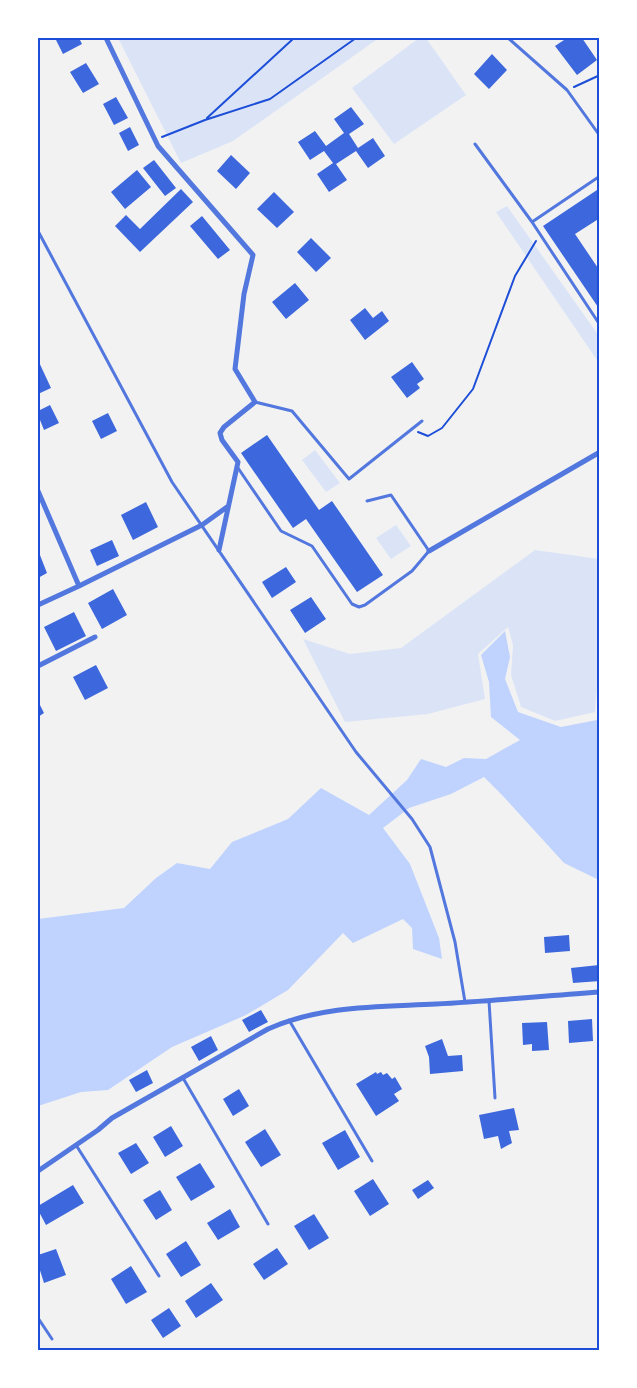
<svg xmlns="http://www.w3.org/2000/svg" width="637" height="1388" viewBox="0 0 637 1388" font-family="Helvetica,sans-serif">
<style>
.green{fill:#dbe4f7}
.water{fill:#bfd3fe}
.building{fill:#3d67dc}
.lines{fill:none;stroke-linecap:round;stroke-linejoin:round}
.path{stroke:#1d4ed8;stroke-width:2}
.service{stroke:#5277de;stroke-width:3}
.minor{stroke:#5277de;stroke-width:5}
.neatline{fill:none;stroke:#1d4ed8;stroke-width:2}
</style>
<rect width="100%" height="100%" fill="#f2f2f2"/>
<path class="green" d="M 118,38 L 379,38 L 233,141 L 181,163 Z
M 419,38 L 426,38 L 466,95 L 394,144 L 352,88 Z
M 507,206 L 599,336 L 599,363 L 496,212 Z
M 315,450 L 340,483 L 326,492 L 302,460 Z
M 396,525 L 411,546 L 391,559 L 376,538 Z
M 535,550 L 599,559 L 600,650 L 595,712 L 555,721 L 521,707 L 511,675 L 513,645 L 508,627 L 478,654 L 485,699 L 428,714 L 345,722 L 303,639 L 350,654 L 401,648 Z"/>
<path class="water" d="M 505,631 L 510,657 L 505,679 L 518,712 L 561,727 L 597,720 L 599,699 L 599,880 L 564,863 L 502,795 L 484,777 L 451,794 L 409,808 L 383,828 L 410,864 L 439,938 L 442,959 L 413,949 L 412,928 L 403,919 L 353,943 L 343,933 L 288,990 L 246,1015 L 172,1047 L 108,1090 L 81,1092 L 38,1106 L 38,919 L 124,908 L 156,878 L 177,863 L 210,869 L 232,842 L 288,819 L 321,788 L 369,815 L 407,780 L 421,759 L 446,767 L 464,758 L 486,759 L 520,740 L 491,717 L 489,682 L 481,655 Z"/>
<path class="building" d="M 55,38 L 79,38 L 82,44 L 63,54 Z
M 567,38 L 582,38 L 597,60 L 577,75 L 555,46 Z
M 492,54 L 507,70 L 489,89 L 474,74 Z
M 86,63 L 99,84 L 83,93 L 70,72 Z
M 116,97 L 128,118 L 114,125 L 103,104 Z
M 351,107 L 364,124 L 349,134 L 358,148 L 373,138 L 385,156 L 368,168 L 356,151 L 336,164 L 347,180 L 329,192 L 317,174 L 333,163 L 324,151 L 310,160 L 298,142 L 315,131 L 326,146 L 344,133 L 334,119 Z
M 130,127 L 139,145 L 128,151 L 119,133 Z
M 231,155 L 250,173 L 236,189 L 217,171 Z
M 154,160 L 176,188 L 165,196 L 143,168 Z
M 137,170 L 151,187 L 125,209 L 111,192 Z
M 600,188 L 600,218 L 575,234 L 600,271 L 600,310 L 543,226 Z
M 181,189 L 193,202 L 140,252 L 115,226 L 126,215 L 140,229 Z
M 274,192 L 294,212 L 277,228 L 257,209 Z
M 202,216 L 230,250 L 218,259 L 190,226 Z
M 311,238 L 331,258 L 316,272 L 297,252 Z
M 295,283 L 309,300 L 286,319 L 272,302 Z
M 365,308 L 373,318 L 382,311 L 389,321 L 365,340 L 350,320 Z
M 38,360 L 51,388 L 38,394 Z
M 412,362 L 424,379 L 417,384 L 420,388 L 407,398 L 391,377 Z
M 50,405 L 59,423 L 44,430 L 38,415 L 38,411 Z
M 108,413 L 117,431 L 101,439 L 92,421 Z
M 267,435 L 319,510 L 332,501 L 383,575 L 357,592 L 306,519 L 293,528 L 241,453 Z
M 146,502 L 158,527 L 133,540 L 121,515 Z
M 112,540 L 119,556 L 97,566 L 90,550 Z
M 38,550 L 47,573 L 38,578 Z
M 286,567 L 296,582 L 272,598 L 262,582 Z
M 113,589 L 127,615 L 102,629 L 88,603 Z
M 311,597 L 326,619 L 305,633 L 290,610 Z
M 74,612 L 86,636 L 56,651 L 44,627 Z
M 96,665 L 108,688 L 85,700 L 73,677 Z
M 38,701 L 44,713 L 38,717 Z
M 569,935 L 570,951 L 545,953 L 544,937 Z
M 599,965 L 600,981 L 573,983 L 571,968 Z
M 261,1010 L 268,1022 L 249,1032 L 242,1020 Z
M 592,1019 L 593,1041 L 569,1043 L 568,1021 Z
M 547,1022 L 549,1050 L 532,1051 L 532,1044 L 523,1045 L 522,1023 Z
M 211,1036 L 218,1050 L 199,1061 L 191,1047 Z
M 442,1039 L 448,1056 L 462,1055 L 463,1071 L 430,1074 L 429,1057 L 425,1046 Z
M 147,1070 L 153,1083 L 136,1092 L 129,1080 Z
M 376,1072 L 377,1074 L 381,1072 L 383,1075 L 387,1073 L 392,1079 L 395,1077 L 402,1089 L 394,1094 L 399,1101 L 376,1116 L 356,1084 Z
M 239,1089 L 249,1106 L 233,1116 L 223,1099 Z
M 514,1108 L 519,1130 L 509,1131 L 512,1143 L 501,1149 L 498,1136 L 484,1139 L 479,1115 Z
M 171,1126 L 183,1146 L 165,1157 L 153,1137 Z
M 265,1129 L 281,1155 L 261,1167 L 245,1142 Z
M 345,1130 L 360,1157 L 338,1170 L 322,1143 Z
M 136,1143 L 149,1163 L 131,1174 L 118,1153 Z
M 200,1163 L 215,1187 L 191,1201 L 176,1177 Z
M 373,1179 L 389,1204 L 370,1216 L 354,1191 Z
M 428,1180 L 434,1188 L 418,1199 L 412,1190 Z
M 73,1185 L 84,1203 L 46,1225 L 38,1210 L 38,1206 Z
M 160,1190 L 172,1210 L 156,1220 L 143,1200 Z
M 230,1209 L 240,1227 L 218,1240 L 207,1223 Z
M 314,1214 L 329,1238 L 309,1250 L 294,1226 Z
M 186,1241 L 201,1265 L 181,1277 L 166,1254 Z
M 277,1248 L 288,1264 L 264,1280 L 253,1264 Z
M 56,1249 L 66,1275 L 44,1283 L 38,1264 L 38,1255 Z
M 131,1266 L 147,1292 L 126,1304 L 111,1279 Z
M 211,1283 L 223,1300 L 196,1318 L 185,1301 Z
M 169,1308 L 181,1326 L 163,1338 L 151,1320 Z"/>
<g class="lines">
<path class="path" d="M 574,87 L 600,75
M 207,118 L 294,38
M 162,137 L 205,120 L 270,99 L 356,38
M 418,432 L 428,436 L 442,428 L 473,389 L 515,276 L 536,241"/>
<path class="service" d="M 508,38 L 567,90 L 600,136
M 475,144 L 532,222 L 600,325
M 532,222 L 600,176
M 38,231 L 172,482 L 356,752 L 412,819 L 430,847 L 455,942 L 465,1002
M 255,402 L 292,411 L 349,479 L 422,421
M 238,468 L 281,531 L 312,546 L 352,604 L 359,607 L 365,605 L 412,571 L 429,551 L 391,495 L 367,501
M 489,1001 L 495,1098
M 289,1020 L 372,1161
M 183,1078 L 268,1224
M 76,1145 L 159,1276
M 38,1318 L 52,1339"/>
<path class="minor" d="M 106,38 L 158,146 L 253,255 L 244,294 L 235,369 L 255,402 L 224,427 L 220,433 L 222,440 L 238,462 L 219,550
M 38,491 L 79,586
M 429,551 L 600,452
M 38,605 L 79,586 L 202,525 L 227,507
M 38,666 L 95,637
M 38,1171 L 98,1130 L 112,1118 L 268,1029 C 322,1005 379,1007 436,1004 C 491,1001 545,996 600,992"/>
</g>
<rect width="637" height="1388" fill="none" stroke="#ffffff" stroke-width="78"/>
<rect x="39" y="39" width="559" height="1310" class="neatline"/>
</svg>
